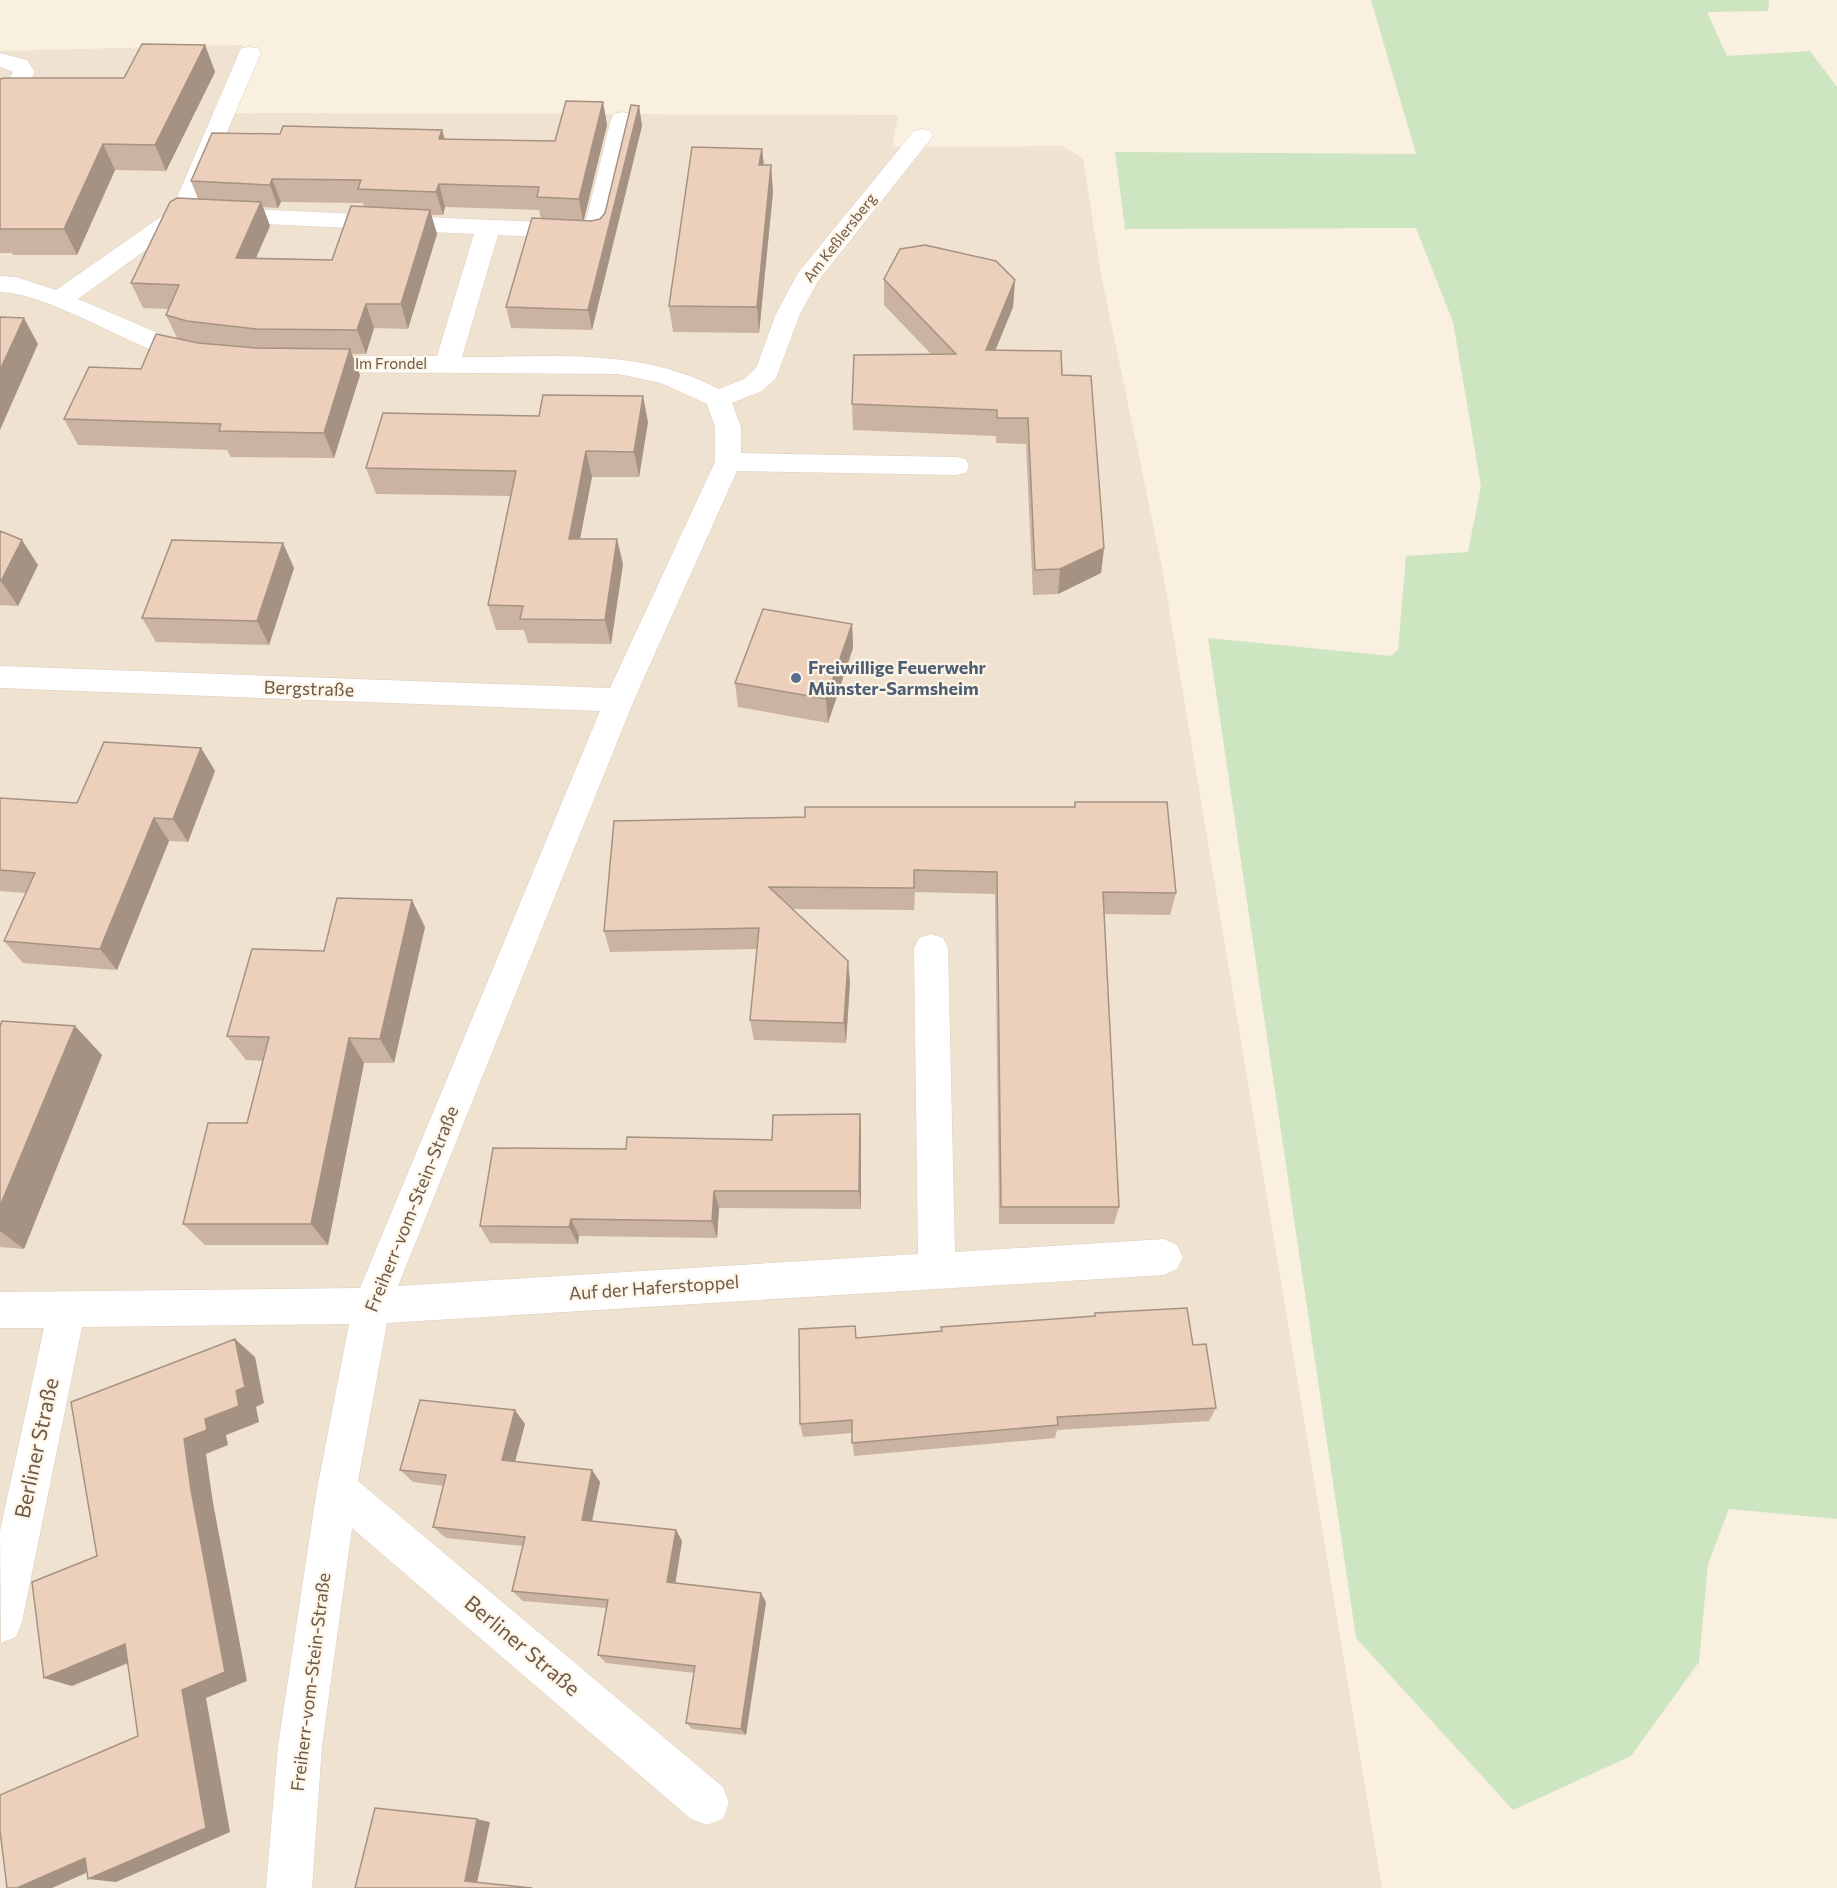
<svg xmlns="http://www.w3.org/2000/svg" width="1837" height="1888" viewBox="0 0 1837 1888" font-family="Commissioner,sans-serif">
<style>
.residential{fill:#f0e2d0}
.green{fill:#cee5c1}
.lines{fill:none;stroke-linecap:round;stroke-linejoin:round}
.minor-casing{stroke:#dccdbe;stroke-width:1}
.minor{fill:#fff;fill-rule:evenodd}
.wall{fill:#cbb3a1;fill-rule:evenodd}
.shaded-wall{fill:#a59283}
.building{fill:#ecd0bb;stroke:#a59283;stroke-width:1.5}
.service-dot{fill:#5c6f8a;stroke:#fdf5e6;stroke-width:2}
.labels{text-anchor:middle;stroke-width:4.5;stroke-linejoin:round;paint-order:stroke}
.far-street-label{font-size:15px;fill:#6e584a;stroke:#fdf5e6}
.service-label{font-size:18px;font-weight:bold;fill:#4e5e75;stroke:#fdf5e6;text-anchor:start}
.street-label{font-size:18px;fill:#6e584a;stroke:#fdf5e6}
.near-street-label{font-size:21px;fill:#6e584a;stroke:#fdf5e6}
</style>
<rect width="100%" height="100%" fill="#f9f0e0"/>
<path class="residential" d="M 242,45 L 212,113 L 898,115 L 892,147 L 1063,146 L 1083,159 L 1102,279 L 1163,572 L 1382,1888 L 0,1888 L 0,51 Z"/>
<path class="green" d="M 1371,0 L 1769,0 L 1768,11 L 1707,12 L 1727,56 L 1810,51 L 1837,87 L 1837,1519 L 1729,1509 L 1708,1564 L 1699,1662 L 1631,1756 L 1513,1810 L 1356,1638 L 1208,638 L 1391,656 L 1398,650 L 1406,556 L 1468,552 L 1481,486 L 1453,322 L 1416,228 L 1125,229 L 1115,152 L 1416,154 Z"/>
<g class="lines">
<g class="minor-casing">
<path id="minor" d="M 250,47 L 258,48 L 261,53 L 190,218 L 78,299 L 184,344 L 204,349 L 208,355 L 204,361 C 182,367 158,352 138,344 C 99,327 41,294 0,292 L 0,276 L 16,277 L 56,290 L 172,209 L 239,53 L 242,48 Z
M 0,53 L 27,60 L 35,72 L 16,103 L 8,105 L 0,102 L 0,93 L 13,72 L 0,67 Z
M 622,112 L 630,114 L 633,119 L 607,232 L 603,237 L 595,239 L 498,235 L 462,357 C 549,357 640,347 719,389 L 744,379 L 756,368 L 776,314 L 798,273 L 914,131 L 922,129 L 930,131 L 933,136 L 818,281 L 800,314 L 776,378 L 762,391 L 732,403 L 741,427 L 741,453 L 956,457 L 966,459 L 969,466 L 966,473 L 956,475 L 737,471 L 634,700 L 398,1286 L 918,1254 L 914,948 L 919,938 L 931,934 L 943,938 L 948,948 L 955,1252 L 1164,1239 L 1177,1245 L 1183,1257 L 1177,1269 L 1164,1275 L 387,1323 L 358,1481 L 723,1787 L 729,1803 L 723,1819 L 707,1825 L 691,1819 L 352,1528 L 322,1746 L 312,1888 L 266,1888 L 278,1746 L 317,1489 L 349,1324 L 82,1327 L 22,1622 L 16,1637 L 1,1643 L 0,1531 L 44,1328 L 0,1328 L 0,1292 L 360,1288 L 600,711 L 0,688 L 0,666 L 610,688 L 715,462 L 715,427 L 707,404 L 661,383 L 618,374 L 312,372 L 303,370 L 299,364 L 303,358 L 312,356 L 437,356 L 474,234 L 223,222 L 215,220 L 211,215 L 215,210 L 223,208 L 585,224 L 611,119 L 614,114 Z"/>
</g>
<use href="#minor" class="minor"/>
</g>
<path class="wall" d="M 205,45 L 215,72 L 166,171 L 115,170 L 77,255 L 13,255 L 12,253 L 0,253 L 0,79 L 124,78 Z
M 603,102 L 607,125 L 584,220 L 591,221 L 600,219 L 605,213 L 639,106 L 642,126 L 592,330 L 511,328 L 506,307 L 541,219 L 539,210 L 445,207 L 443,215 L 431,215 L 437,234 L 408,329 L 374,328 L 366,354 L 352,354 L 360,375 L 334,458 L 231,457 L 227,450 L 78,445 L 64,419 L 141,369 L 177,338 L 166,315 L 168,309 L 143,308 L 131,283 L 198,199 L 191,181 L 280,134 L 442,130 L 445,139 L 555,141 ZM 281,202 L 363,203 L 364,207 L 332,260 L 256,258 L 270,226 L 263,207 L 278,208 Z
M 762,149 L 764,165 L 771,165 L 773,192 L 759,333 L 673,332 L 669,306 Z
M 884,279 L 1015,280 L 1013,307 L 995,350 L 1062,375 L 1104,548 L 1101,573 L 1058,594 L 1033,595 L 1026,444 L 996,443 L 996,436 L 853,430 L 852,404 L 931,354 L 884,305 Z
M 648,422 L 639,477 L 592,477 L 580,539 L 623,564 L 611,644 L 528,643 L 524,630 L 496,630 L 488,605 L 511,496 L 376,494 L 366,468 Z
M 0,531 L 38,565 L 18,606 L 0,605 Z
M 294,568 L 269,645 L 156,642 L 142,618 Z
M 852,624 L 853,648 L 828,723 L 738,707 L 735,683 Z
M 201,748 L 215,771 L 188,842 L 169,841 L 117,970 L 23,963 L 4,941 L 26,893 L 0,891 L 0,798 L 77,803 Z
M 1075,802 L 1176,893 L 1170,915 L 1104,914 L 1119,1207 L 1114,1224 L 999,1224 L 995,894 L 915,892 L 914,910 L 793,909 L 850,982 L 846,1043 L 754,1040 L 750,1020 L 757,949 L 610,952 L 604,931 L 805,817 L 1074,807 Z
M 425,927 L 394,1063 L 364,1063 L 328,1245 L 205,1245 L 183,1224 L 247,1123 L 263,1061 L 246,1060 L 227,1036 L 324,951 Z
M 0,1026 L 102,1055 L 24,1249 L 0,1247 Z
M 860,1114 L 861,1132 L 861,1209 L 719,1208 L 717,1238 L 579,1236 L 578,1244 L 490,1243 L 480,1226 L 626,1149 L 772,1140 Z
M 1095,1313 L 1193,1345 L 1216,1408 L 1209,1421 L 1057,1430 L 1055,1438 L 854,1456 L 852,1433 L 803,1437 L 800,1424 L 855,1326 L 856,1338 L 941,1331 L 941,1327 L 1094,1316 Z
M 525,1424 L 515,1462 L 592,1470 L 600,1482 L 592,1521 L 676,1530 L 682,1541 L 675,1583 L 766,1602 L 746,1735 L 692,1729 L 686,1723 L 694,1673 L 606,1663 L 598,1655 L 606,1608 L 523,1601 L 512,1591 L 523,1546 L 446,1538 L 433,1527 L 444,1486 L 413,1482 L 400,1470 Z"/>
<path class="shaded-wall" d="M 205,45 L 215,72 L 166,171 L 155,145 Z
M 603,102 L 607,125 L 583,222 L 579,199 Z
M 639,106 L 642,126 L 592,330 L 588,310 Z
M 442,130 L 448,153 L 439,139 Z
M 103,144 L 115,170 L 77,255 L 64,229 Z
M 762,149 L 765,176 L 759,165 Z
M 771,165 L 773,192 L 759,333 L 757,307 Z
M 272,179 L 281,202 L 278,208 L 270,185 Z
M 439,184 L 445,207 L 443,215 L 436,192 Z
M 261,202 L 270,226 L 245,283 L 236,258 Z
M 430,210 L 437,234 L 408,329 L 401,304 Z
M 1015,280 L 1013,307 L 985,376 L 986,350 Z
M 366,304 L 374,328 L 366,354 L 357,330 Z
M 24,318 L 38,344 L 0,430 L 0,370 Z
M 350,349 L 360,375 L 334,458 L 324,433 Z
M 643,396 L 648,422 L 639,477 L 634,452 Z
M 586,451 L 592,477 L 575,564 L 569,539 Z
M 617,539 L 623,564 L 611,644 L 605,620 Z
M 22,540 L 38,565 L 18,606 L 1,581 Z
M 283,543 L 294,568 L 269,645 L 257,621 Z
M 1104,548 L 1101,573 L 1058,594 L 1060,569 Z
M 852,624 L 853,648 L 828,723 L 826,699 Z
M 201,748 L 215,771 L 188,842 L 173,819 Z
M 154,818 L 169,841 L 117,970 L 100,949 Z
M 412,900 L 425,927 L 394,1063 L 380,1039 Z
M 848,961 L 850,982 L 846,1043 L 844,1023 Z
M 75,1026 L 102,1055 L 24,1249 L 0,1231 L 0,1206 Z
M 349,1038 L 364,1063 L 328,1245 L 311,1224 Z
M 860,1114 L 861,1132 L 861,1209 L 859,1191 Z
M 714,1191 L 719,1208 L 717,1238 L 712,1221 Z
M 571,1219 L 579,1236 L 578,1244 L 569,1227 Z
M 235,1339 L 255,1357 L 264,1403 L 256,1407 L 259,1422 L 226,1435 L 228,1445 L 206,1454 L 213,1503 L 247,1681 L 206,1698 L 230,1832 L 116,1882 L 88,1879 L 182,1690 L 191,1490 L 184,1439 L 236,1391 Z
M 515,1410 L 525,1424 L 512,1473 L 502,1460 Z
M 592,1470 L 600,1482 L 590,1531 L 582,1520 Z
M 676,1530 L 682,1541 L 674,1592 L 667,1582 Z
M 761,1593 L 766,1602 L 746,1735 L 741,1729 Z
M 125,1644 L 150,1654 L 72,1686 L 44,1678 Z
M 477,1819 L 490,1822 L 477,1883 L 465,1881 Z
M 85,1858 L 113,1861 L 52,1888 L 17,1888 Z"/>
<path class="building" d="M 142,44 L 205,45 L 155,145 L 103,144 L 64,229 L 0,229 L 0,79 L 5,78 L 124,78 Z
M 566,101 L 603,102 L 579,199 L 537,197 L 539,187 L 439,184 L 436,192 L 358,189 L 361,180 L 272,179 L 270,185 L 191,181 L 212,133 L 280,134 L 283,126 L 442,130 L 439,139 L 555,141 Z
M 631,105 L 639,106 L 588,310 L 506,307 L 532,218 L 591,221 L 600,219 L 605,213 Z
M 692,147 L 762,149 L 759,165 L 771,165 L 757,307 L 669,306 Z
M 177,198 L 261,202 L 236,258 L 332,260 L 351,206 L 430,210 L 401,304 L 366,304 L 357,330 L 257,329 L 187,321 L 166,315 L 179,285 L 131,283 L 170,202 Z
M 925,245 L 996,261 L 1015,280 L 986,350 L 1061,351 L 1062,375 L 1091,376 L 1104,548 L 1060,569 L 1035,570 L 1028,418 L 997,418 L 997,410 L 852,404 L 854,355 L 956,354 L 884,279 L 900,249 Z
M 0,317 L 24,318 L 0,370 Z
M 156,334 L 198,343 L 256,348 L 350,349 L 324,433 L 219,431 L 221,424 L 64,419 L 89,367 L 141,369 Z
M 543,395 L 643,396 L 634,452 L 586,451 L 569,539 L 617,539 L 605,620 L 520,619 L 523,606 L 488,605 L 516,471 L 366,468 L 383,413 L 539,416 Z
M 0,531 L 22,540 L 1,581 L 0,581 Z
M 172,540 L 283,543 L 257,621 L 142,618 Z
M 763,609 L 852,624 L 826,699 L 735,683 Z
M 104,742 L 201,748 L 173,819 L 154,818 L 100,949 L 4,941 L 35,873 L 0,870 L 0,798 L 77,803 Z
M 1075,802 L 1167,802 L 1176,893 L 1103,892 L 1119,1207 L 1001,1207 L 997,872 L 914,870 L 914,888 L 769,887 L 848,961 L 844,1023 L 750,1020 L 759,928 L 604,931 L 614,821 L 805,817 L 805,807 L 1075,807 Z
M 337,898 L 412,900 L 380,1039 L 349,1038 L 311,1224 L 183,1224 L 208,1123 L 247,1123 L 269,1037 L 227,1036 L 252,949 L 324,951 Z
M 2,1021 L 75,1026 L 0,1206 L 0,1026 Z
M 860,1114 L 859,1191 L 714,1191 L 712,1221 L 571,1219 L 569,1227 L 480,1226 L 493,1148 L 626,1149 L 627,1137 L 772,1140 L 773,1115 Z
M 1187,1308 L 1193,1345 L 1206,1344 L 1216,1408 L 1057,1417 L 1058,1425 L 852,1443 L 852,1420 L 800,1424 L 799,1329 L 855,1326 L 856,1338 L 942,1331 L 941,1327 L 1095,1316 L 1095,1313 Z
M 235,1339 L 245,1387 L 236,1391 L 239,1406 L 205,1419 L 207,1430 L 184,1439 L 191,1490 L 225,1672 L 182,1690 L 206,1828 L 88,1879 L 85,1858 L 17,1888 L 7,1888 L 0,1830 L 0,1795 L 138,1736 L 125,1644 L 44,1678 L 32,1582 L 97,1556 L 71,1402 Z
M 420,1400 L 515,1410 L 502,1460 L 592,1470 L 582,1520 L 676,1530 L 667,1582 L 761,1593 L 741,1729 L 686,1723 L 695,1666 L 598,1655 L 608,1600 L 512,1591 L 525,1537 L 433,1527 L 446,1475 L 400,1470 Z
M 375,1808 L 477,1819 L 465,1881 L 532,1888 L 355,1888 Z"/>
<circle class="service-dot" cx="796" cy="678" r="6"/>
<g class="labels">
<g class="far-street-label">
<text transform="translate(840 238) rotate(-52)" y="5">Am Keßlersberg</text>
<text x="391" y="369">Im Frondel</text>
</g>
<g class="service-label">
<text x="808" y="674">Freiwillige Feuerwehr<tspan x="808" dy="21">Münster-Sarmsheim</tspan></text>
</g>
<g class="street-label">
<text transform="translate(309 689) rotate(2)" y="6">Bergstraße</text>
<text transform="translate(412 1209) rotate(-68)" y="6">Freiherr-vom-Stein-Straße</text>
<text transform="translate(654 1288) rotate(-4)" y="6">Auf der Haferstoppel</text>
<text transform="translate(311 1682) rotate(-83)" y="6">Freiherr-vom-Stein-Straße</text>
</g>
<g class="near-street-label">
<text transform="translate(37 1448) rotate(-78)" y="7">Berliner Straße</text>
<text transform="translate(522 1646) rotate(40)" y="7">Berliner Straße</text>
</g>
</g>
</svg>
